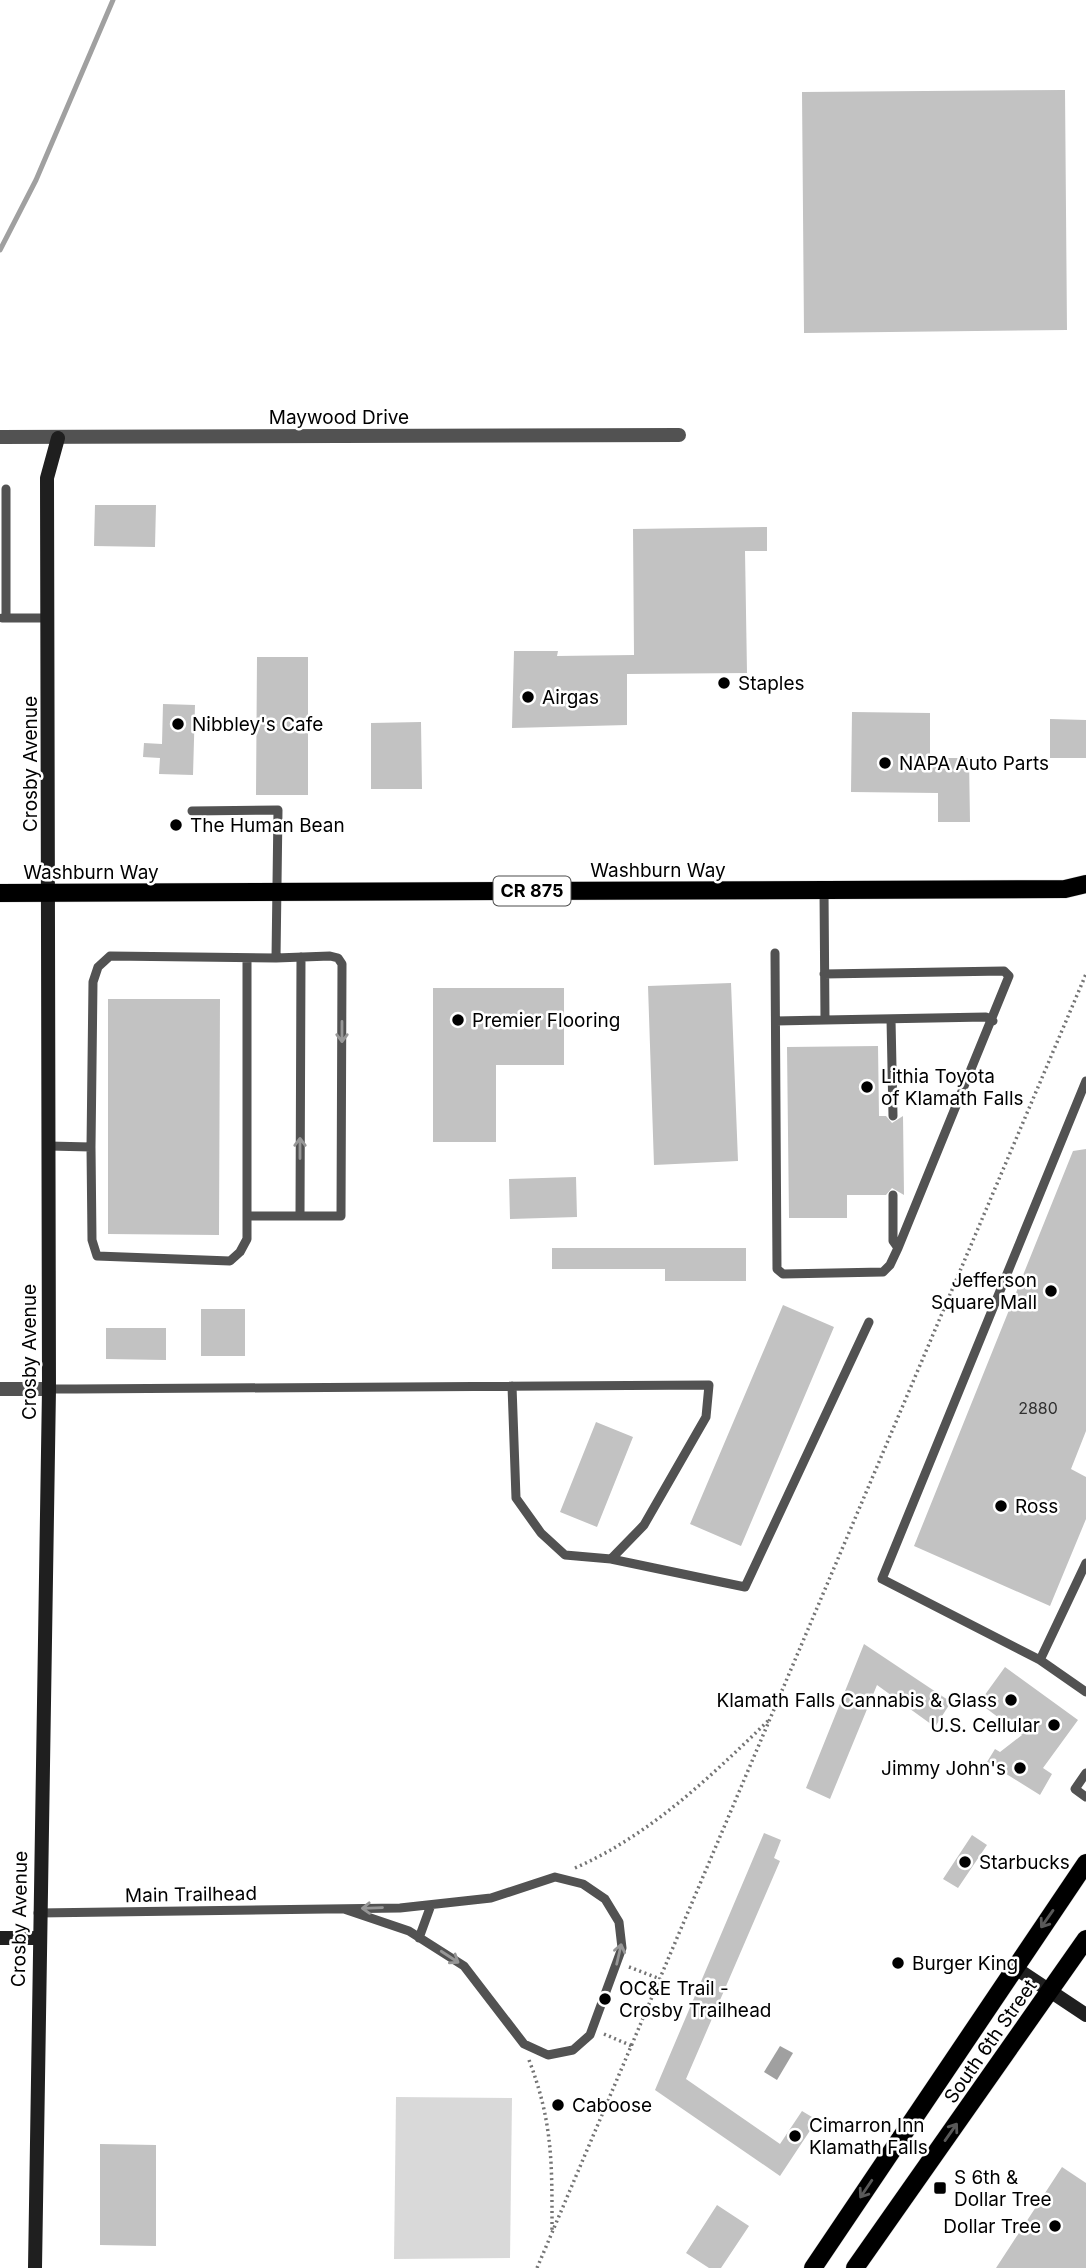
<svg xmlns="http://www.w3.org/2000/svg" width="1086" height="2268" viewBox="0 0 1086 2268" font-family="Inter,sans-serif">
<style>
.green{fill:#d9d9d9}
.water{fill:#a0a0a0}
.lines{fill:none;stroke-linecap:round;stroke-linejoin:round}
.stream{stroke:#a0a0a0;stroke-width:5}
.building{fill:#c2c2c2}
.primary-casing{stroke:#dbdbdb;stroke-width:19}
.path{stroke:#747474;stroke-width:3.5;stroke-dasharray:2 3.5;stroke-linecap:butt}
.lane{stroke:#525252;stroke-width:9}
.street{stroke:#525252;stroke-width:14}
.secondary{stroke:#1f1f1f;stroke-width:14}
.primary{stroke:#000;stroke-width:18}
.oneway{stroke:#979797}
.oneway2{stroke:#595959}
.poi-dot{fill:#000;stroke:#fff;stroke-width:2.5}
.labels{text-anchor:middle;stroke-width:5;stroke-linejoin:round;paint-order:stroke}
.number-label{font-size:16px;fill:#303030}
.shield{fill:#fff;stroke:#4c4c4c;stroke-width:2}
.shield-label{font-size:18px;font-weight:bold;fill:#000}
.street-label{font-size:19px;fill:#000;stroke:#fff}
.poi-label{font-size:19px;fill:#000;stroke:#fff;text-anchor:start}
</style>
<rect width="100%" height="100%" fill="#fff"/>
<path class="green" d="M 396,2097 L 512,2098 L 510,2258 L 394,2259 Z"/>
<path class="water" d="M 780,2046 L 793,2053 L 777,2080 L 764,2072 Z"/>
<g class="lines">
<path class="stream" d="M 0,250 L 36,180 L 113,0"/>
</g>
<path class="building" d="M 1065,90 L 1067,330 L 804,333 L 802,92 Z
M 95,505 L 156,505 L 155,547 L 94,546 Z
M 767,527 L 767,551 L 745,551 L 747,673 L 627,674 L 627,725 L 512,728 L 514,651 L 558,651 L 557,656 L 634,655 L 633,529 Z
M 257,657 L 308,657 L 308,795 L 256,795 Z
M 163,704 L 195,705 L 193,775 L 159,774 L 160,758 L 143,757 L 144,743 L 162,744 Z
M 852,712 L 930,713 L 930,758 L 969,758 L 970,822 L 938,822 L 938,793 L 851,792 Z
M 1050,719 L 1086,720 L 1086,758 L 1050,758 Z
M 421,722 L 422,789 L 371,789 L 371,723 Z
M 731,983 L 738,1161 L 654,1165 L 648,986 Z
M 433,988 L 564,988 L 564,1065 L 496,1065 L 496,1142 L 433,1142 Z
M 108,999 L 220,999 L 219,1235 L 108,1234 Z
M 878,1046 L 879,1116 L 886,1116 L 892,1123 L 903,1116 L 904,1195 L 892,1188 L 886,1195 L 847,1195 L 847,1218 L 789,1218 L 787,1047 Z
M 1086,1149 L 1086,1431 L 1071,1469 L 1086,1477 L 1086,1519 L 1050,1606 L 914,1546 L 1073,1151 Z
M 576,1177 L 577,1217 L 510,1219 L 509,1179 Z
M 552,1248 L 746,1248 L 746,1281 L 665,1281 L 665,1269 L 552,1269 Z
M 783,1305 L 834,1327 L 741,1546 L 690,1524 Z
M 201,1309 L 245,1309 L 245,1356 L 201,1356 Z
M 106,1328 L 166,1328 L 166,1360 L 106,1359 Z
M 596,1422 L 633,1437 L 597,1527 L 560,1512 Z
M 864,1644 L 951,1702 L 935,1727 L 877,1685 L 830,1799 L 806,1788 Z
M 1005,1667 L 1078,1720 L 1043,1768 L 1052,1774 L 1040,1795 L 987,1762 L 995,1749 L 1000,1752 L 1022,1735 L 979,1703 Z
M 764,1833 L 781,1840 L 774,1858 L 780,1861 L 686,2079 L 780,2144 L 802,2111 L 817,2120 L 780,2176 L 655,2090 Z
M 972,1835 L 987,1845 L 958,1888 L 943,1879 Z
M 100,2144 L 156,2145 L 156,2246 L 100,2245 Z
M 1062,2167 L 1086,2183 L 1086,2268 L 996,2268 Z
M 717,2205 L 749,2226 L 721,2268 L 709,2268 L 686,2253 Z"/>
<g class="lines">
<g class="primary-casing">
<path id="primary" d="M 0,893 L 1065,889 L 1086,884
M 813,2268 L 1086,1863
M 855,2268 L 1086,1939"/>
</g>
<path class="path" d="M 575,1868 C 650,1835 709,1778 768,1721
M 629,1967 L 660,1979
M 604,2034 L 632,2046
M 529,2060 C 553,2123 552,2164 552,2231
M 537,2268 L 1086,974"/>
<path class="lane" d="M 6,489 L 6,618
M 2,618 L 49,618
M 192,811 L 278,810 L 276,958 L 110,956 L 98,967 L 93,982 L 91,1147 L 92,1240 L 97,1256 L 230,1261 L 240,1252 L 247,1239 L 247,958
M 775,953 L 777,1269 L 783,1274 L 883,1272 L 890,1265 L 898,1248 L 1009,976 L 1004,971 L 824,974
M 891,1019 L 893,1116
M 825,1020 L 986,1017 L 993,1021
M 776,1021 L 825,1020 L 824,890
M 49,1146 L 91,1147
M 893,1195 L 893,1241 L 898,1248
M 247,1216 L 341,1216 L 342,964 L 338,958 L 330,956 L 276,958
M 300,1216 L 301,957
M 49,1389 L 76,1389 L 709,1385 L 706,1417 L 644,1525 L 611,1559 L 565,1555 L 541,1533 L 516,1498 L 512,1386
M 611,1559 L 745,1587 L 869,1322
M 1086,1563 L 1040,1660 L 1086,1692
M 1040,1660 L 882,1579 L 1086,1081
M 1086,1773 L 1075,1789 L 1086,1797
M 38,1913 L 400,1908 L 491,1898 L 555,1877 L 583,1884 L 605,1899 L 619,1922 L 622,1948 L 590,2035 L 573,2050 L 548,2055 L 524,2044 L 464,1966 L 409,1931 L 344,1909
M 419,1938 L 431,1905"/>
<path class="street" d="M 0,437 L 679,435
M 0,1389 L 49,1389"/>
<path class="secondary" d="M 0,1938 L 38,1938
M 1014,1967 L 1086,2015
M 35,2268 L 49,1389 L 47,478 L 58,438"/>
<use href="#primary" class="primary"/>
</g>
<defs><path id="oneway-shaft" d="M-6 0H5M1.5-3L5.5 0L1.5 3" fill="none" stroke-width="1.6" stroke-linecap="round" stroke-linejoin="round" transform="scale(1.75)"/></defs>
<g class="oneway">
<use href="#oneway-shaft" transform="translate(342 1032) rotate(90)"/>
<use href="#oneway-shaft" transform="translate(300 1148) rotate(-90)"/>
<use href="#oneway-shaft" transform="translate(372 1908) rotate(178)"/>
<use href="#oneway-shaft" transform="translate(619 1954) rotate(-77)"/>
<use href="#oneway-shaft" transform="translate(450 1957) rotate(33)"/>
</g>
<g class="oneway2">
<use href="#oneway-shaft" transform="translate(1047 1919) rotate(125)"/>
<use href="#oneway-shaft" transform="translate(951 2132) rotate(-55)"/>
<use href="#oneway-shaft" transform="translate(866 2189) rotate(124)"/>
</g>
<g class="poi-dot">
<circle cx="724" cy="683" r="7"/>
<circle cx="528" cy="697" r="7"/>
<circle cx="178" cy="724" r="7"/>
<circle cx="885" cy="763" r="7"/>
<circle cx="176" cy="825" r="7"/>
<circle cx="458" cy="1020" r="7"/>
<circle cx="867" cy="1087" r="7"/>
<circle cx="1051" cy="1291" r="7"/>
<circle cx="1001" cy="1506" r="7"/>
<circle cx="1011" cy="1700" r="7"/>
<circle cx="1054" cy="1725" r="7"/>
<circle cx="1020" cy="1768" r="7"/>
<circle cx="965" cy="1862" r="7"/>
<circle cx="898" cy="1963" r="7"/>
<circle cx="605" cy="1999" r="7"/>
<circle cx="558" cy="2105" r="7"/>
<circle cx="795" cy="2136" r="7"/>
<rect x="933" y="2181" width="14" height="14" rx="3.5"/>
<circle cx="1055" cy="2226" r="7"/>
</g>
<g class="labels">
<g class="number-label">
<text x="1038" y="1414">2880</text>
</g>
<rect class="shield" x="493.5" y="876.5" width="77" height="29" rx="5"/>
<g class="shield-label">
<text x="532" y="897">CR 875</text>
</g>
<g class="street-label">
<text x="339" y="424">Maywood Drive</text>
<text transform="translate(30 764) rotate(-90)" y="7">Crosby Avenue</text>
<text x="658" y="877">Washburn Way</text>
<text x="91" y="879">Washburn Way</text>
<text transform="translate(29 1352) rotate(-90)" y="7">Crosby Avenue</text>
<text transform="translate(191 1894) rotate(-1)" y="7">Main Trailhead</text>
<text transform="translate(19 1919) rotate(-89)" y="7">Crosby Avenue</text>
<text transform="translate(990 2041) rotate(-55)" y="7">South 6th Street</text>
</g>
<g class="poi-label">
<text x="738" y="690">Staples</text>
<text x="542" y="704">Airgas</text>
<text x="192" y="731">Nibbley's Cafe</text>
<text x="899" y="770">NAPA Auto Parts</text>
<text x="190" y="832">The Human Bean</text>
<text x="472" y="1027">Premier Flooring</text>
<text x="881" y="1083">Lithia Toyota<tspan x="881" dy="22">of Klamath Falls</tspan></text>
<text x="1037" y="1287" text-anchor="end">Jefferson<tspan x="1037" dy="22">Square Mall</tspan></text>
<text x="1015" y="1513">Ross</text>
<text x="997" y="1707" text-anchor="end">Klamath Falls Cannabis &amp; Glass</text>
<text x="1040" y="1732" text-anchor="end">U.S. Cellular</text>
<text x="1006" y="1775" text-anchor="end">Jimmy John's</text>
<text x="979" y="1869">Starbucks</text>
<text x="912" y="1970">Burger King</text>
<text x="619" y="1995">OC&amp;E Trail -<tspan x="619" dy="22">Crosby Trailhead</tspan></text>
<text x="572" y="2112">Caboose</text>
<text x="809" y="2132">Cimarron Inn<tspan x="809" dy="22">Klamath Falls</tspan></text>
<text x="954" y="2184">S 6th &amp;<tspan x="954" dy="22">Dollar Tree</tspan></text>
<text x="1041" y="2233" text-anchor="end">Dollar Tree</text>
</g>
</g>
</svg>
